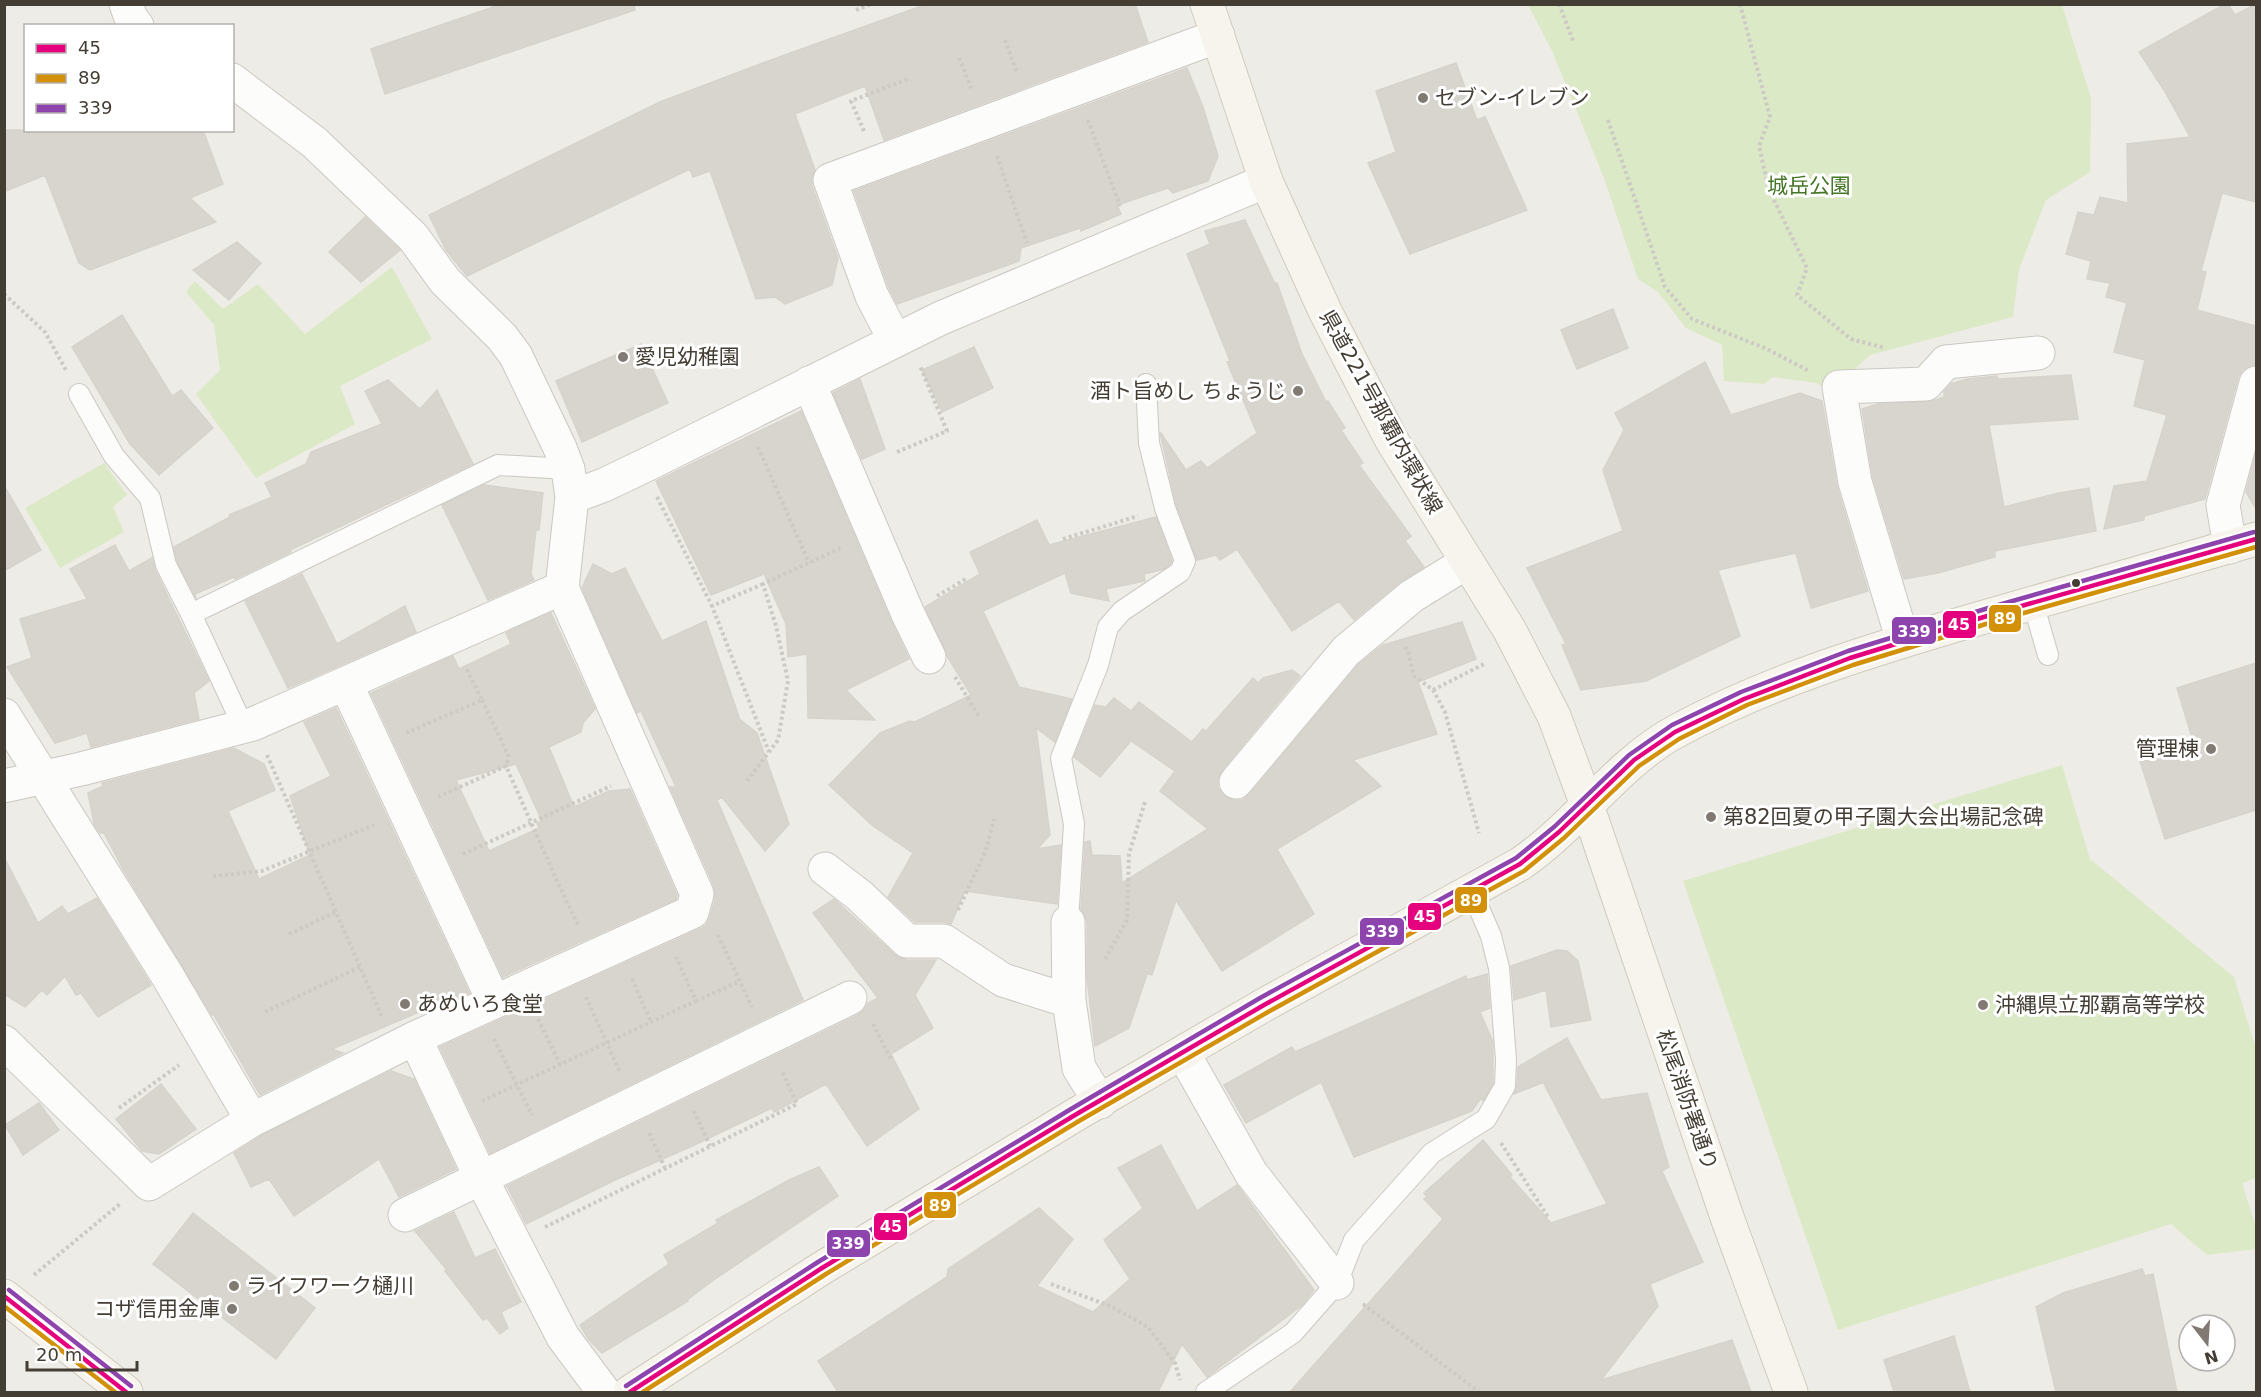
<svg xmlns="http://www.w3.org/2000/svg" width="2261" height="1397" viewBox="0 0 2261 1397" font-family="'DejaVu Sans','Noto Sans JP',sans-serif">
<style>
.green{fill:#dce9c6}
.building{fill:#d8d5cf;stroke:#d6d3cc;stroke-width:1.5;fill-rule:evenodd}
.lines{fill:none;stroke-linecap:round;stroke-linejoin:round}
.lane-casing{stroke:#cbc8c2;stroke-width:22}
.street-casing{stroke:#cbc8c2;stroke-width:35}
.secondary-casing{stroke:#cfcabe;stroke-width:35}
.path{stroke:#cdcac5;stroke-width:4;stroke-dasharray:3 3;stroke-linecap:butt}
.lane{stroke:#fcfcfb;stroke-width:20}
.street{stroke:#fcfcfb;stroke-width:33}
.secondary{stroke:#f6f4ed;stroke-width:33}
.bus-1-casing{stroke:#fff;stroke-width:9}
.bus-2-casing{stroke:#fff;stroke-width:9}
.bus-3-casing{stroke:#fff;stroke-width:9}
.bus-1{stroke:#e5007d;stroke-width:4.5}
.bus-2{stroke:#d3910a;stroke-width:4.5}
.bus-3{stroke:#8e44ad;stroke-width:4.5}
.poi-dot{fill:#807a72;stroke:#fff;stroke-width:2}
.bus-dot{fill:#443d34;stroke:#fff;stroke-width:2}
.labels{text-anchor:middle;stroke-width:6;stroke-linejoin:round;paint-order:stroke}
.poi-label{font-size:21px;fill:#443d34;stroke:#fff;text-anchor:start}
.park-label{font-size:21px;fill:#467627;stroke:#fff}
.street-label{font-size:21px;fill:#443d34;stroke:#fff}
.line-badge{stroke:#fff;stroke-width:2}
.badge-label{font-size:16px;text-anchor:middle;font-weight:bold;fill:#fff}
</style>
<rect width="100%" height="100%" fill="#eeece6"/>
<path class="green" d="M 1528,5 L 2062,5 L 2091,98 L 2090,172 L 2046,200 L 2019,269 L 2013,317 L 1870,355 L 1831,391 L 1816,383 L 1773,377 L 1764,384 L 1724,381 L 1722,345 L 1686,328 L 1658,292 L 1638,279 L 1604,178 L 1552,51 Z
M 392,267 L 432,339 L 340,386 L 355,424 L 256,478 L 196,394 L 220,370 L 214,325 L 186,292 L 195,281 L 223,309 L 258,284 L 305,334 Z
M 104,463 L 127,495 L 113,507 L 124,532 L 60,568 L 25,508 Z
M 2062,765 L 2090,859 L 2234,977 L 2256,1049 L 2256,1178 L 2242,1183 L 2256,1227 L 2256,1249 L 2207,1255 L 2171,1224 L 1838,1330 L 1683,881 Z"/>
<path class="building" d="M 502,4 L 634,4 L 635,10 L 385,94 L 371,49 Z
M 927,4 L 1135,4 L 1148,42 L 884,140 L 865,86 L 795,114 L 815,170 L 812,177 L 812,186 L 838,258 L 832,285 L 785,304 L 775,297 L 756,299 L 710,171 L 693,177 L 690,169 L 467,276 L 446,250 L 429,215 L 660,102 L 771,60 Z
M 2225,4 L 2228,4 L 2235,15 L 2256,4 L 2256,202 L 2222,193 L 2201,271 L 2206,272 L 2197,310 L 2256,326 L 2256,365 L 2251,365 L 2243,369 L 2238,378 L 2205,499 L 2144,516 L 2144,520 L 2104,529 L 2114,486 L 2147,481 L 2167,415 L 2134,406 L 2145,360 L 2114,352 L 2127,303 L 2106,297 L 2110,283 L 2087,279 L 2091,261 L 2066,254 L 2078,212 L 2094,215 L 2100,197 L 2128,203 L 2127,144 L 2190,137 L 2164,90 L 2139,52 Z
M 1456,63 L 1477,120 L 1485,117 L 1527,210 L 1410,254 L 1368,163 L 1396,152 L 1376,91 Z
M 1187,68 L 1203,107 L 1218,156 L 1208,181 L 1173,193 L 1168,188 L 1117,205 L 1121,214 L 1081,231 L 1080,228 L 1021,248 L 1019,261 L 897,304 L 889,288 L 854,191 Z
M 4,130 L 203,130 L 223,184 L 190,198 L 216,222 L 90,270 L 79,263 L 45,175 L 4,192 Z
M 365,217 L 400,250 L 361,282 L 329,252 Z
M 1245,220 L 1275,284 L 1277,283 L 1302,354 L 1326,402 L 1328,401 L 1345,428 L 1341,430 L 1363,463 L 1359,465 L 1411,536 L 1405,541 L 1424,567 L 1400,582 L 1354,620 L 1339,601 L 1292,631 L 1237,549 L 1220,560 L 1216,555 L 1197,560 L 1176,504 L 1160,432 L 1186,470 L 1201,461 L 1207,468 L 1257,433 L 1227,362 L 1230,361 L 1187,254 L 1210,244 L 1205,231 Z
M 237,242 L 261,263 L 229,300 L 193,270 Z
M 1613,309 L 1628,348 L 1577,369 L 1561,330 Z
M 122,315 L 172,396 L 181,390 L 213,428 L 159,475 L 130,444 L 72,347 Z
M 641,344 L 668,403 L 582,442 L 556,381 Z
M 974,347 L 993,388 L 942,412 L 922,370 Z
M 1705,362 L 1731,415 L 1800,393 L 1822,401 L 1837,487 L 1868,591 L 1811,608 L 1796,553 L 1718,570 L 1740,636 L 1646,681 L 1581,690 L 1562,645 L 1566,644 L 1527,568 L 1623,531 L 1603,470 L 1624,430 L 1615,413 Z
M 2071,375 L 2078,419 L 1989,425 L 2004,507 L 2059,493 L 2089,488 L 2096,531 L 1995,551 L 1995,557 L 1938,573 L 1904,579 L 1873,478 L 1862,409 L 1878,404 L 1933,401 L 1944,397 L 1944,392 L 1951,384 L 1967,379 L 1997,376 L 1998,379 Z
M 860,379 L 885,449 L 862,459 L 833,393 Z
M 388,380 L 420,409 L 437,390 L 473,464 L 290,550 L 291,552 L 235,579 L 234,577 L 195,594 L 196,598 L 177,561 L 174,547 L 230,517 L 229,515 L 272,497 L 265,483 L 306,464 L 311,452 L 382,424 L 365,391 Z
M 801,411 L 891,621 L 909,659 L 846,690 L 875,720 L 808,718 L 807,654 L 788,657 L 786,624 L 764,574 L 711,595 L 656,481 Z
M 2256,453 L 2256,509 L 2246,492 Z
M 4,485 L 41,550 L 4,571 Z
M 484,485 L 543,493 L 539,530 L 536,530 L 531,574 L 534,580 L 488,600 L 442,505 Z
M 1156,517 L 1172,561 L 1170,564 L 1164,569 L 1144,574 L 1145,581 L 1106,589 L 1109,601 L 1071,593 L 1065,573 L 983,611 L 1019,687 L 1072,699 L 1055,742 L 1036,728 L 1050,835 L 1037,849 L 1061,845 L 1057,904 L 965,891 L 951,924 L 944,922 L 915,922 L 888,897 L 913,853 L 873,826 L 829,785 L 880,733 L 910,721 L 915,722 L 971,695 L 947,656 L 925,607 L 980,574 L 970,552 L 1037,520 L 1049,545 Z
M 115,545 L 129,571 L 152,558 L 155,570 L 209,681 L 194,693 L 199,719 L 91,747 L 87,733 L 55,743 L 7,667 L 32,658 L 20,619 L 87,599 L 70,569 Z
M 593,564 L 612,574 L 625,568 L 662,641 L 706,621 L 739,717 L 737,717 L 757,733 L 789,824 L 765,851 L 722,797 L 717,800 L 803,1000 L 490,1153 L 440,1047 L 700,929 L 706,925 L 710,917 L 715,899 L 714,886 L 670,787 L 676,787 L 641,711 L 637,713 L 582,588 Z
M 302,574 L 337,644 L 405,606 L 416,632 L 288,688 L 245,601 Z
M 551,613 L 595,709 L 583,723 L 581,732 L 549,747 L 574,807 L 609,791 L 630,789 L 677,895 L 676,899 L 503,977 L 371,693 L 453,656 L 459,669 L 511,644 L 506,633 ZM 516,764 L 542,821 L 537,823 L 539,828 L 489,851 L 456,780 Z
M 1462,622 L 1476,659 L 1418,682 L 1437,734 L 1353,760 L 1381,786 L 1277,849 L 1314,914 L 1222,971 L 1176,900 L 1152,975 L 1147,974 L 1129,1028 L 1095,1046 L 1087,978 L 1087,922 L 1081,909 L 1085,842 L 1090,841 L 1092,855 L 1120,856 L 1122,883 L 1208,829 L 1160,791 L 1175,771 L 1131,741 L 1100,777 L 1074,757 L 1095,705 L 1106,707 L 1114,698 L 1131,711 L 1139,702 L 1192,742 L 1203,729 L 1206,731 L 1253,678 L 1258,683 L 1263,678 L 1292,670 L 1300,676 L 1222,770 L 1218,778 L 1218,788 L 1224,796 L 1232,800 L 1242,800 L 1250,794 L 1359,664 L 1383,645 Z
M 2256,663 L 2256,810 L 2165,839 L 2139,758 L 2193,741 L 2177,688 Z
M 336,708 L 469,993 L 425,1013 L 424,1010 L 332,1049 L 343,1053 L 260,1095 L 214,1015 L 212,1015 L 124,871 L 104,833 L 100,833 L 94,824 L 88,793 L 103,786 L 102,783 L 234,748 L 264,764 L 275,790 L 228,811 L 259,879 L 310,855 L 290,796 L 331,776 L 304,722 Z
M 4,857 L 38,923 L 62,906 L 68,914 L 97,898 L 151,985 L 98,1017 L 81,993 L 76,995 L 65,976 L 47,995 L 42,990 L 25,1007 L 4,994 Z
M 834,899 L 895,955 L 907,960 L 936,960 L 915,995 L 933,1028 L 891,1054 L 919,1109 L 867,1146 L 826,1084 L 774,1112 L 772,1108 L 690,1147 L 615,1180 L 526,1224 L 507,1186 L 858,1015 L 865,1009 L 868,1003 L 878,998 L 813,913 Z
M 1557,950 L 1567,951 L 1578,961 L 1591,1020 L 1551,1027 L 1546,990 L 1514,1000 L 1511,966 Z
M 1487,974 L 1490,1008 L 1480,1012 L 1493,1042 L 1493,1083 L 1483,1101 L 1481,1098 L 1472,1111 L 1354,1157 L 1321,1082 L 1246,1123 L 1224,1085 L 1292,1047 L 1295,1052 L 1466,976 L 1467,980 Z
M 1567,1038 L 1601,1100 L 1647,1093 L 1669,1167 L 1662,1171 L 1703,1262 L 1650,1284 L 1658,1306 L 1601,1380 L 1732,1340 L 1751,1392 L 1290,1392 L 1443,1219 L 1424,1199 L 1427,1197 L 1424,1193 L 1483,1140 L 1512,1175 L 1510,1177 L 1551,1223 L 1607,1204 L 1544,1084 L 1547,1081 L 1514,1094 L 1517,1086 L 1518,1067 Z
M 391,1071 L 414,1079 L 456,1169 L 399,1197 L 379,1159 L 294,1216 L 269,1179 L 251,1187 L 234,1153 L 261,1136 Z
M 161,1084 L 196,1129 L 159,1154 L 142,1151 L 116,1119 Z
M 39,1103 L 59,1130 L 23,1155 L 5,1125 Z
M 1161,1145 L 1197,1211 L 1237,1185 L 1314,1290 L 1301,1306 L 1207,1377 L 1182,1344 L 1158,1392 L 838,1392 L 818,1361 L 947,1277 L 948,1269 L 1039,1208 L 1073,1239 L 1037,1286 L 1093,1312 L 1130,1279 L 1104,1240 L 1143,1208 L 1118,1168 Z
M 819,1167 L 838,1196 L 715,1279 L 687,1300 L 688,1301 L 602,1353 L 589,1340 L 580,1325 L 669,1264 L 664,1255 L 718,1223 L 716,1220 L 789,1180 Z
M 454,1212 L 475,1258 L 495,1249 L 521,1302 L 501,1312 L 508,1328 L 500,1334 L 487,1318 L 483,1320 L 445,1271 L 447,1270 L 415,1231 Z
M 193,1213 L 315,1308 L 276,1359 L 153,1264 Z
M 2142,1269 L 2145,1276 L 2153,1274 L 2177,1392 L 2056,1392 L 2036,1307 L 2063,1293 Z
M 1954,1336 L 1970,1392 L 1894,1392 L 1884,1360 Z"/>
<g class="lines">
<g class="lane-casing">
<path id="lane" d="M 79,394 L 114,456 L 150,498 L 166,565 L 191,614
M 2033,603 L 2048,655
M 243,726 L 191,614 L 498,465 L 568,469
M 1068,922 L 1074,824 L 1061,758 L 1098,665 L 1108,627 L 1122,611 L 1180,572 L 1185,561 L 1165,508 L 1149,443 L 1146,384
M 1206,1392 L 1293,1333 L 1337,1283 L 1354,1240 L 1432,1153 L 1486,1119 L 1505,1086 L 1506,1060 L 1499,968 L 1491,936 L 1471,890"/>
</g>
<g class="street-casing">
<path id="street" d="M 126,4 L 131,18 L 137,26
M 232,80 L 315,143 L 413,237 L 445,281 L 502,337 L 516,356 L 560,448 L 568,469 L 572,497
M 895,340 L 872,296 L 830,180 L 1218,36
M 809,383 L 908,614 L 929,657
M 2230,547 L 2223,505 L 2256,383
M 1903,641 L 1855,482 L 1839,387 L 1926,384 L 1946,362 L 2038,353
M 346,684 L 494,1002
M 4,715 L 167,975 L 252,1120
M 1236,782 L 1346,651 L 1412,596 L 1467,562
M 4,786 L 81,769 L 253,724 L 562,588
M 825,869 L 860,896 L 907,941 L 944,941 L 1003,980 L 1069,1001 L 1079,1068 L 1100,1102
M 1068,922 L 1069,1001
M 415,1038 L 481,1178 L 563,1337 L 604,1392
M 4,1042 L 149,1184 L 252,1120 L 415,1038 L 692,912 L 697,894 L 562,588 L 572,497 L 604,485 L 652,462 L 941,318 L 1266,181
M 1183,1053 L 1251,1173 L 1337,1283
M 405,1215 L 850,998"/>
</g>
<g class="secondary-casing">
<path id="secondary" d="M 1207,4 L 1266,181 L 1325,311 L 1391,439 L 1509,629 L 1554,716 L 1587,805 L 1728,1220 L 1791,1392
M 4,1296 L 126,1392
M 630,1392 L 822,1268 L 1075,1115 L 1264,1005 L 1520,864 C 1575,827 1618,763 1675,732 C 1765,683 1862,653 1960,624 C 2058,595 2157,567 2256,539"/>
</g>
<path class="path" d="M 1559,4 L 1574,43
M 1740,4 L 1770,117 L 1759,146 L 1769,190 L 1807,268 L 1797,295 L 1851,339 L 1885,348
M 856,10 L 871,4
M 1005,40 L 1017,73
M 959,58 L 972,90
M 1088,120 L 1120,206
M 1608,120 L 1665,287 L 1692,319 L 1767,349 L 1809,371
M 864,131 L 851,101 L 908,79
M 997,156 L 1027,243
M 4,294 L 45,332 L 66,370
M 758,447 L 809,563
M 897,452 L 947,431 L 920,366
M 657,497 L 712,606
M 1063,539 L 1138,516
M 763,584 L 712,606 L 769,752
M 937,596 L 966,579
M 1405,647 L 1408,651 L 1414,676 L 1433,690 L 1445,712 L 1479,833
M 955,677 L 980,718
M 1433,690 L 1486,663
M 482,700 L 509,757 L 506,766
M 406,733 L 482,700 L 466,668
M 267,755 L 382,1017
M 747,781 L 778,740 L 788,681 L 776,626 L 763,584 L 843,547
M 438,797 L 506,766 L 557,881 L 579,927
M 463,854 L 611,786
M 213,876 L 262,871 L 374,825
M 958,910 L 986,850 L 994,819
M 289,934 L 336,912
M 718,935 L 752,1007
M 1105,959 L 1127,920 L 1129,854 L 1145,802
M 632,979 L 651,1022
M 586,997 L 620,1072
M 696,1001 L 740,981
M 265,1012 L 360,967
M 538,1019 L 560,1064
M 873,1024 L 892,1061
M 494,1039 L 532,1115
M 482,1101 L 696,1001 L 676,957
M 119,1108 L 179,1065
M 694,1111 L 710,1146
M 649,1133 L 665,1168
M 1501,1143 L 1548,1217
M 545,1227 L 797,1104 L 782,1071
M 34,1275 L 121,1203
M 1051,1284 L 1110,1306 L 1148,1327 L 1175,1363 L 1180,1380
M 1363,1304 L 1479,1392"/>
<use href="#lane" class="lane"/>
<use href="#street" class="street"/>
<use href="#secondary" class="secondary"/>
<g class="bus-1-casing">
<path id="bus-1" d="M 4,1296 L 126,1392
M 630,1392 L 822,1268 L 1075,1115 L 1264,1005 L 1520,864 L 1559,832 L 1634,760 L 1675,732 L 1744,699 L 1850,658 L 1997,613 L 2256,539"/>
</g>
<g class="bus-2-casing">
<path id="bus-2" d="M 4,1306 L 115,1392
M 643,1392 L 826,1274 L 1079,1121 L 1268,1012 L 1524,871 L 1564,838 L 1639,766 L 1679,739 L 1747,705 L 1853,665 L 1999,620 L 2256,547"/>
</g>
<g class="bus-3-casing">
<path id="bus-3" d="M 9,1290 L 131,1386
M 626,1386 L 818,1262 L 1071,1109 L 1260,998 L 1516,858 L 1554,827 L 1629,755 L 1672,725 L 1741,692 L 1848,651 L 1995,606 L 2254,532"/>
</g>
<use href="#bus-1" class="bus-1"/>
<use href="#bus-2" class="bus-2"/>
<use href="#bus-3" class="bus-3"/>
</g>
<g class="poi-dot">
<circle cx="1423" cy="98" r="6"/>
<circle cx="623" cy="357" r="6"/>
<circle cx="1298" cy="391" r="6"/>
<circle cx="2211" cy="749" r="6"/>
<circle cx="1711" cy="817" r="6"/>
<circle cx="405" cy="1004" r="6"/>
<circle cx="1983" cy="1005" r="6"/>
<circle cx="234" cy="1286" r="6"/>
<circle cx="232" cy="1309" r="6"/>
</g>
<circle class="bus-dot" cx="2076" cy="583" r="5"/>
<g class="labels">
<g class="poi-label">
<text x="1435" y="105">セブン-イレブン</text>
<text x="635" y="364">愛児幼稚園</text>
<text x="1286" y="398" text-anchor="end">酒ト旨めし ちょうじ</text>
<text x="2199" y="756" text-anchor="end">管理棟</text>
<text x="1723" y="824">第82回夏の甲子園大会出場記念碑</text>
<text x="417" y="1011">あめいろ食堂</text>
<text x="1995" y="1012">沖縄県立那覇高等学校</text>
<text x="246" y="1293">ライフワーク樋川</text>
<text x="220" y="1316" text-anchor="end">コザ信用金庫</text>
</g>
<g class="park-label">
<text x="1809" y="193">城岳公園</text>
</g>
<g class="street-label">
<text transform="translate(1381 412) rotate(61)" y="7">県道221号那覇内環状線</text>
<text transform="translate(1687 1100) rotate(71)" y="7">松尾消防署通り</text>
</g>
</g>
<g class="line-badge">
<rect x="1988" y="604" width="34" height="29" rx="6" fill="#d3910a"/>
<rect x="1942" y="610" width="35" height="29" rx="6" fill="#e5007d"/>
<rect x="1891" y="616" width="46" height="29" rx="6" fill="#8e44ad"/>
<rect x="1454" y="886" width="34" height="28" rx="6" fill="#d3910a"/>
<rect x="1407" y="902" width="35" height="29" rx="6" fill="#e5007d"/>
<rect x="1359" y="917" width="46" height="29" rx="6" fill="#8e44ad"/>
<rect x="923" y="1191" width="34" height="28" rx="6" fill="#d3910a"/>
<rect x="873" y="1212" width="35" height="29" rx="6" fill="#e5007d"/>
<rect x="826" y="1229" width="45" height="29" rx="6" fill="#8e44ad"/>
</g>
<g class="badge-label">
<text x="2005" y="624">89</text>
<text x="1959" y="630">45</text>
<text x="1914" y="637">339</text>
<text x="1471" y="906">89</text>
<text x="1425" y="922">45</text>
<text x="1382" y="937">339</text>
<text x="940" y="1211">89</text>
<text x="891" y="1232">45</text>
<text x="848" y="1249">339</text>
</g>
<rect width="2261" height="1397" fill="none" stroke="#443d34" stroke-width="12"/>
<rect x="24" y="24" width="210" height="108" fill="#ffffff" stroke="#b4b1ae" stroke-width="1.5"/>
<rect x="36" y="44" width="30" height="9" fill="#e5007d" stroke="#b4b1ae" stroke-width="1.5"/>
<text x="78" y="54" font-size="18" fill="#443d34">45</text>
<rect x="36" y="74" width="30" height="9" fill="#d3910a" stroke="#b4b1ae" stroke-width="1.5"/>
<text x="78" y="84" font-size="18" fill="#443d34">89</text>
<rect x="36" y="104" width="30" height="9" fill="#8e44ad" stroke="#b4b1ae" stroke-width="1.5"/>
<text x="78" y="114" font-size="18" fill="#443d34">339</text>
<g transform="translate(2207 1343) rotate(163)"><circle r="28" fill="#ffffff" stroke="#b4b1ae" stroke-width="1.5"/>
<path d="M0-4.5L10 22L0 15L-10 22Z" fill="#807a72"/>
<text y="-9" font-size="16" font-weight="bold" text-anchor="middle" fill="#443d34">N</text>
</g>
<path d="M27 1361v9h110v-9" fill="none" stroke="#443d34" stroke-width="3"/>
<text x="36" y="1361" font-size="18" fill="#443d34" stroke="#ffffff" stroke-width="4.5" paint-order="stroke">20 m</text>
</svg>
